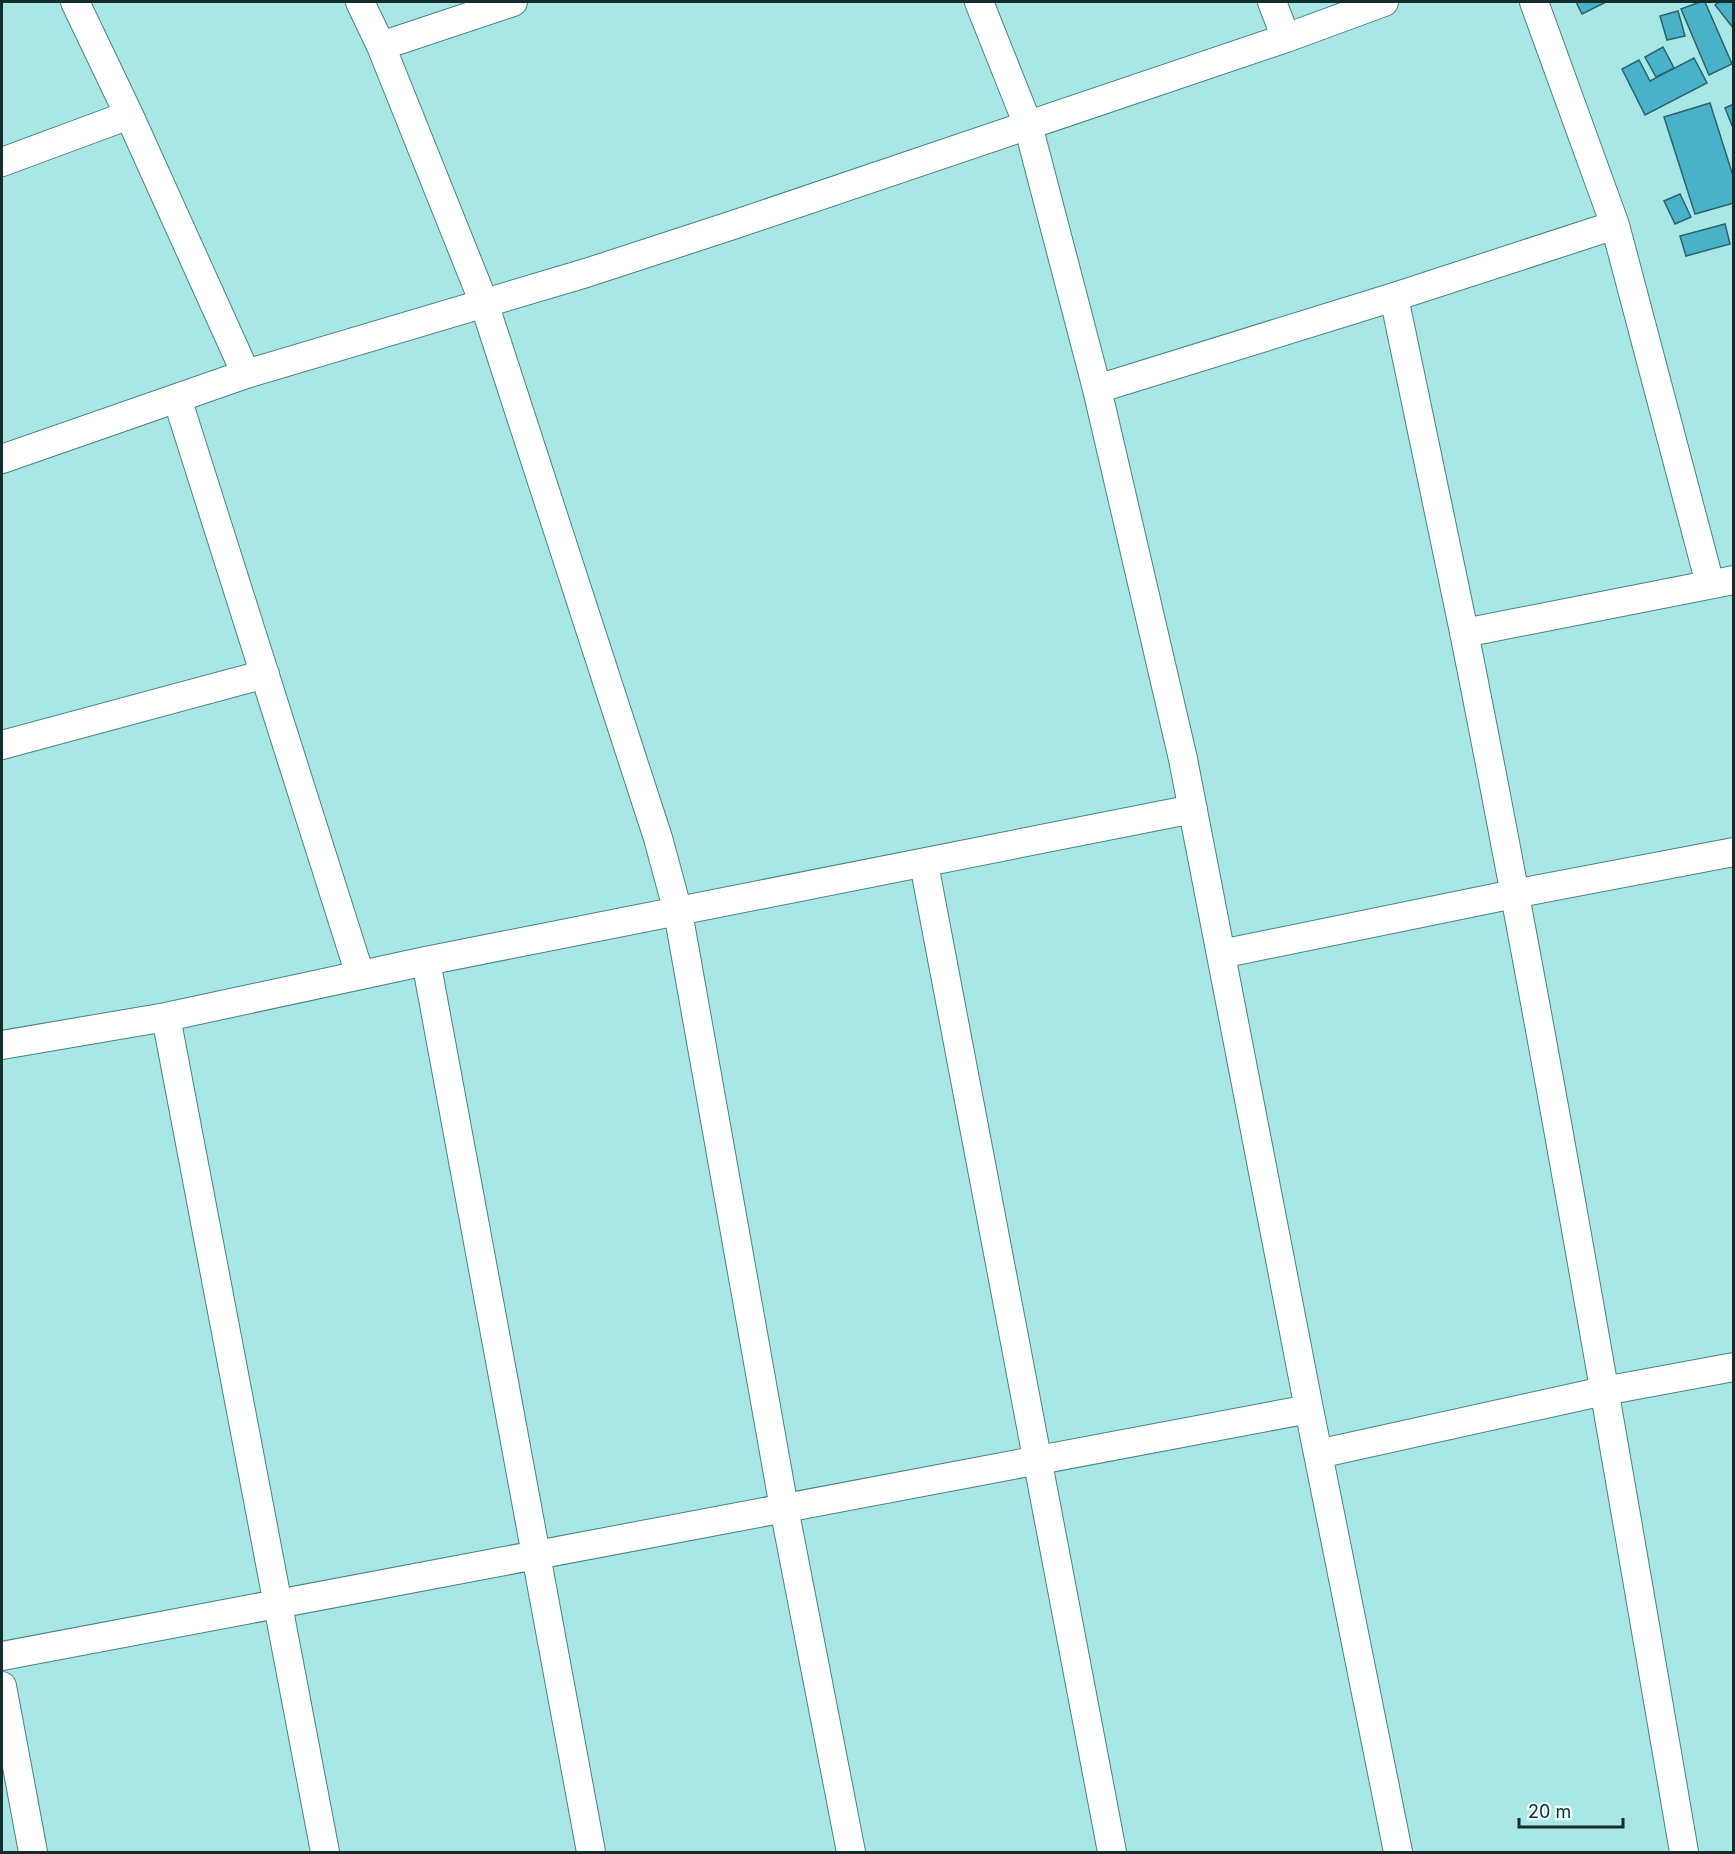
<svg xmlns="http://www.w3.org/2000/svg" width="1735" height="1854" viewBox="0 0 1735 1854" font-family="Inter,sans-serif">
<style>
.building{fill:#49b2c8;stroke:#29636f;stroke-width:1.5}
.lines{fill:none;stroke-linecap:round;stroke-linejoin:round}
.minor-casing{stroke:#478482;stroke-width:30}
.minor{stroke:#fff;stroke-width:28}
</style>
<rect width="100%" height="100%" fill="#a8e7e5"/>
<path class="building" d="M 1576,2 L 1606,2 L 1582,14 Z
M 1700,2 L 1705,2 L 1732,64 L 1709,75 L 1681,9 Z
M 1719,2 L 1734,2 L 1734,29 L 1715,5 Z
M 1678,11 L 1685,36 L 1667,40 L 1660,16 Z
M 1663,47 L 1674,68 L 1656,77 L 1645,57 Z
M 1694,58 L 1707,83 L 1645,115 L 1622,69 L 1639,60 L 1650,81 Z
M 1710,103 L 1734,179 L 1734,203 L 1695,214 L 1664,117 Z
M 1734,104 L 1734,128 L 1733,128 L 1725,108 Z
M 1680,194 L 1691,217 L 1675,224 L 1664,201 Z
M 1725,224 L 1730,244 L 1686,256 L 1680,236 Z"/>
<g class="lines">
<g class="minor-casing">
<path id="minor" d="M 75,2 L 129,115 L 246,374
M 360,2 L 381,46 L 484,303 L 658,838 L 678,912 L 784,1508 L 851,1852
M 979,2 L 1028,125 L 1097,389 L 1183,759 L 1309,1409 L 1398,1852
M 1272,2 L 1286,38
M 1534,2 L 1615,225 L 1710,584
M 381,46 L 513,2
M 2,162 L 129,115
M 1394,297 C 1417,409 1441,520 1464,632 C 1545,1037 1614,1445 1684,1852
M 1097,389 L 1394,297 L 1615,225
M 177,398 L 360,975
M 2,459 L 246,374 L 586,273 L 733,225 L 1286,38 L 1384,2
M 1464,633 L 1734,580
M 2,745 L 265,674
M 924,864 L 1112,1852
M 1221,954 L 1514,894 L 1734,852
M 426,961 L 591,1852
M 166,1017 L 325,1852
M 2,1045 L 166,1017 L 426,961 L 1193,809
M 1318,1454 L 1604,1391 L 1734,1367
M 2,1656 L 1309,1409
M 2,1686 L 33,1852"/>
</g>
<use href="#minor" class="minor"/>
</g>
<rect width="1735" height="1854" fill="none" stroke="#132c2c" stroke-width="6"/>
<path d="M1519 1818v9h104v-9" fill="none" stroke="#132c2c" stroke-width="3"/>
<text x="1528" y="1818" font-size="18" fill="#132c2c" stroke="#ecfefe" stroke-width="4.5" paint-order="stroke">20 m</text>
</svg>
